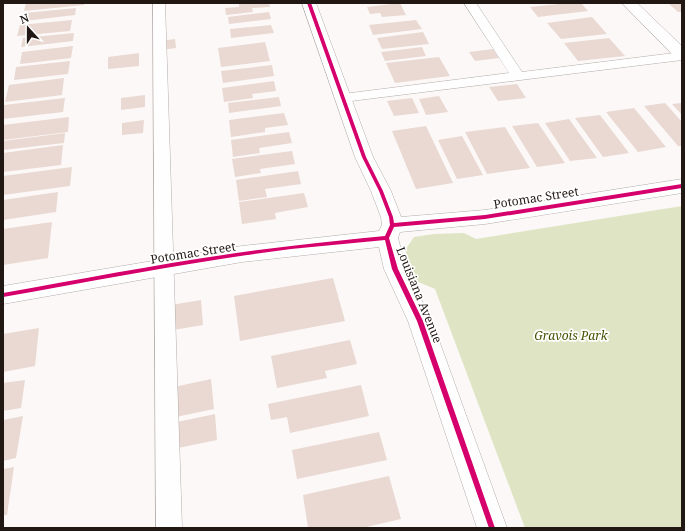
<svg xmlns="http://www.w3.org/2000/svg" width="685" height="531" viewBox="0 0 685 531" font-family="'Noto Serif',serif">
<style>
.green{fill:#dfe5c4}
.building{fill:#e9d9d2}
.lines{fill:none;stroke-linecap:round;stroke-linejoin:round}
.lane-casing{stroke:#b3adaa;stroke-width:1}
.street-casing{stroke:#b3adaa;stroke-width:1}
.lane{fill:#fffefe;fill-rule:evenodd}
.street{fill:#fffefe;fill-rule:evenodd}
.cycleway-casing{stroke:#fff;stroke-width:3}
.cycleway{fill:#d6006c;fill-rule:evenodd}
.labels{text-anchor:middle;stroke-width:3.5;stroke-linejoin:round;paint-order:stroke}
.street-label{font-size:12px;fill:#221813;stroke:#fff}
.park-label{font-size:12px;font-style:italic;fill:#455102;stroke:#fff}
</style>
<rect width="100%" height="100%" fill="#fcf8f7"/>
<path class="green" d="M 682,206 L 682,528 L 525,528 L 435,289 L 416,281 L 405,250 L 414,237 L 434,234 L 464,233 L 476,239 Z"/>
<path class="building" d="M 26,3 L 84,3 L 84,5 L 24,11 Z
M 249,3 L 269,3 L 270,7 L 252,8 L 253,12 L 226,15 L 225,8 L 239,7 L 239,4 Z
M 400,3 L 406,15 L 382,17 L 380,13 L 370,14 L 367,7 Z
M 569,3 L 581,3 L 588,11 L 538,17 L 530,7 Z
M 668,3 L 682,3 L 682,12 L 678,12 Z
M 76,8 L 75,15 L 24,21 L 25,13 Z
M 269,12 L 271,19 L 229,24 L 228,17 Z
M 592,17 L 607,34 L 561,39 L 547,23 Z
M 72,20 L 70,31 L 17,36 L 20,25 Z
M 416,20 L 422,29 L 373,35 L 369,25 Z
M 271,25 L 274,33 L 231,38 L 230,29 Z
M 423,32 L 429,44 L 382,49 L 377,38 Z
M 74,33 L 73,41 L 21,47 L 23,38 Z
M 609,38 L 625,56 L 578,61 L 564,43 Z
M 175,39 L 176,48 L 161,50 L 161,41 Z
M 265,42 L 270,61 L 221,67 L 218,48 Z
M 73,46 L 71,58 L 20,64 L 22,52 Z
M 422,47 L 426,56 L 385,61 L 381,52 Z
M 493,49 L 499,58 L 475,61 L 469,52 Z
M 139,53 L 139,66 L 108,69 L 108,57 Z
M 439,57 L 450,76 L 395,83 L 386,63 Z
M 70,61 L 68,74 L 14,80 L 16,67 Z
M 272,65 L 274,76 L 223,83 L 221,71 Z
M 64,78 L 62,95 L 5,102 L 9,85 Z
M 274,81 L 276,91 L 252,94 L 253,98 L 224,102 L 222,88 Z
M 517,84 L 526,98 L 498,101 L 489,87 Z
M 145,95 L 145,107 L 121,110 L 121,98 Z
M 439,96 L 448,112 L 426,115 L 419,99 Z
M 279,97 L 281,106 L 229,113 L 228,103 Z
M 65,98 L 63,112 L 3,119 L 4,105 Z
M 412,98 L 419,113 L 394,116 L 387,101 Z
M 665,103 L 682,122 L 682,146 L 678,146 L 644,106 Z
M 682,103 L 682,115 L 672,104 Z
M 634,108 L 666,147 L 638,152 L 606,112 Z
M 284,113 L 288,125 L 265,128 L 265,132 L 231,137 L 229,120 Z
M 600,115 L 629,153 L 603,157 L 575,118 Z
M 69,117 L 68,132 L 3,140 L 3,125 Z
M 569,119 L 597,158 L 570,161 L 545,123 Z
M 144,120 L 143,133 L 122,135 L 122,123 Z
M 538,123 L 565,163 L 537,167 L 512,126 Z
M 426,126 L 453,183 L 416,189 L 392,131 Z
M 505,127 L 530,168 L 487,174 L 465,132 Z
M 289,132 L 292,143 L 259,148 L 260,153 L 233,157 L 231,140 Z
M 65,133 L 64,143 L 3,150 L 3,141 Z
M 462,136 L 483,175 L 457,179 L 438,140 Z
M 63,145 L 61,165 L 3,172 L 3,153 Z
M 292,151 L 295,164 L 260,169 L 261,173 L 235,177 L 232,159 Z
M 72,167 L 70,186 L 3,195 L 3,176 Z
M 298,171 L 301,184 L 265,189 L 267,197 L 239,201 L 236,180 Z
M 58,192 L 56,212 L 3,220 L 3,200 Z
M 304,193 L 308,207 L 275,213 L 276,219 L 242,224 L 239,202 Z
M 52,222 L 48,258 L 3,265 L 3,229 Z
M 333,278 L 345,321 L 240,341 L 234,296 Z
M 201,300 L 203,325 L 173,330 L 171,305 Z
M 39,328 L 35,366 L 3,372 L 3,334 Z
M 350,340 L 357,364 L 325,371 L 327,378 L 277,388 L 271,356 Z
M 211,379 L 214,409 L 176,417 L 174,387 Z
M 25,380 L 21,408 L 3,411 L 3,383 Z
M 361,385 L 369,416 L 290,433 L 287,417 L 271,420 L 268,404 Z
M 215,414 L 217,440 L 178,448 L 177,422 Z
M 23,416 L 16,458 L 3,461 L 3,420 Z
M 379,432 L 387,460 L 297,479 L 292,450 Z
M 14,467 L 7,515 L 3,515 L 3,469 Z
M 389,476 L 401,519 L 362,528 L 308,528 L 303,495 Z"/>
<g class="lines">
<g class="lane-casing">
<path id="lane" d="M 153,3 L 165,3 L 182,528 L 156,528 Z
M 464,3 L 476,3 L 522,72 L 682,52 L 682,60 L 343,102 L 338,101 L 336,98 L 338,95 L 343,94 L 509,73 Z"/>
</g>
<g class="street-casing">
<path id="street" d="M 302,3 L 316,3 L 373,157 L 391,191 L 401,217 L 485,210 L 682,179 L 682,193 L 485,224 L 400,232 L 398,238 L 406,269 L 432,321 L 507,528 L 477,528 L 408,321 L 384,269 L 379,247 L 242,262 L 3,304 L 3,286 L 242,246 L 379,231 L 382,225 L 381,217 L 371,191 L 355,157 Z
M 622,3 L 637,3 L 682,46 L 682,60 L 676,58 Z"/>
</g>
<use href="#lane" class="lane"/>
<use href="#street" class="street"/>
<g class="cycleway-casing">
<path id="cycleway" d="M 307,3 L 311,3 L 366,157 L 383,191 L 393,217 L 394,223 L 485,215 L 682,184 L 682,188 L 485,219 L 394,227 L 389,238 L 398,269 L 423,321 L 495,528 L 489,528 L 417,321 L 392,269 L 385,240 C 354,243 322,246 291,249 C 195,261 99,280 3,297 L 3,293 C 99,276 195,257 291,246 C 323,242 354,239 385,236 L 390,225 L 389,217 L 379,191 L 362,157 Z"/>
</g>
<use href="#cycleway" class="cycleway"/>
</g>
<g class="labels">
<g class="street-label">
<text transform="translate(536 198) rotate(-9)" y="4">Potomac Street</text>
<text transform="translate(193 253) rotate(-9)" y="4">Potomac Street</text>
<text transform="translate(419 295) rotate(68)" y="4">Louisiana Avenue</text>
</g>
<g class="park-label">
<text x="571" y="340">Gravois Park</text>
</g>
</g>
<rect width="685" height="531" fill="none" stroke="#221813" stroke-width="8"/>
<g transform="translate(28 28) rotate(339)" stroke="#ffffff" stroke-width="3" paint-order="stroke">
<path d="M0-3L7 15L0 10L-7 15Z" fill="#221813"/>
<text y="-6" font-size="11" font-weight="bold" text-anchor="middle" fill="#221813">N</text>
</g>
</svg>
